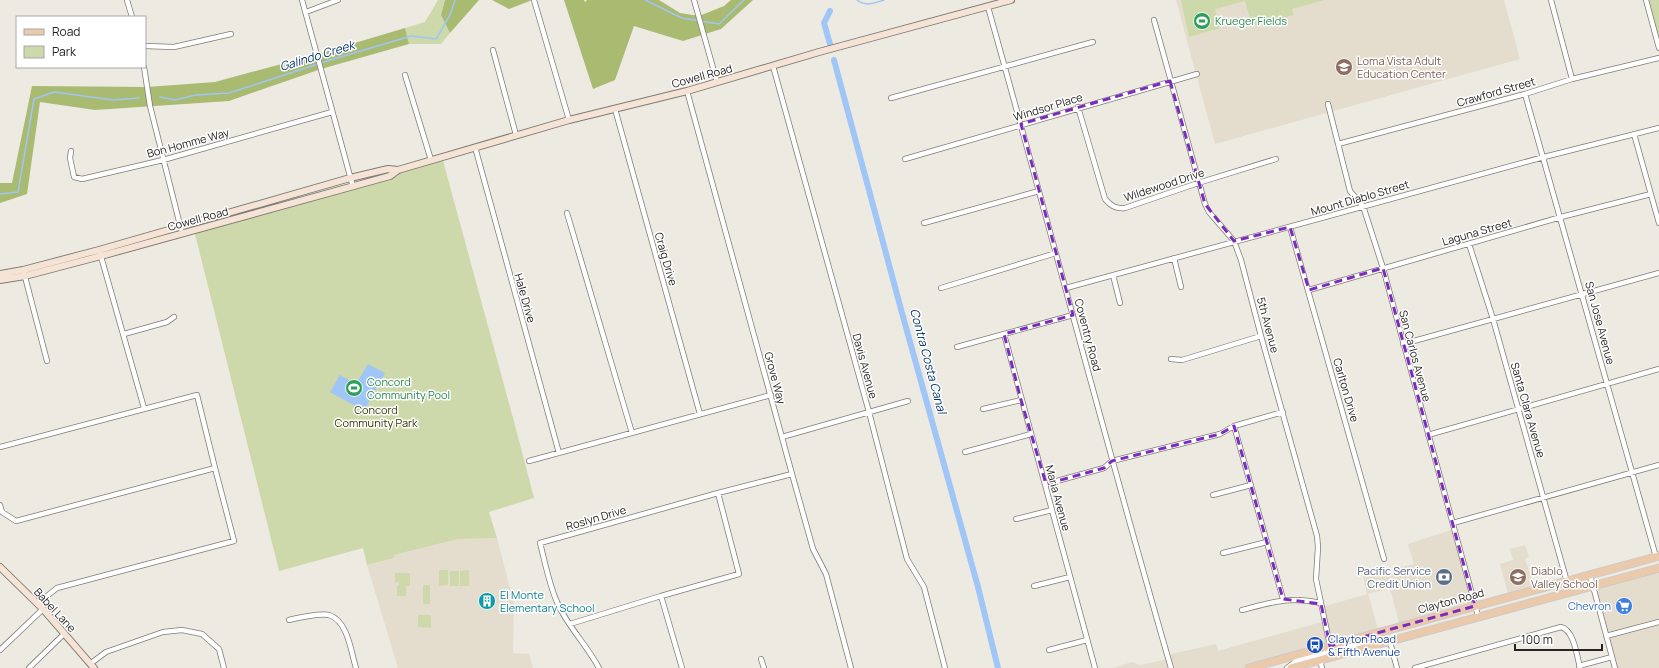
<svg xmlns="http://www.w3.org/2000/svg" width="1659" height="668" viewBox="0 0 1659 668" font-family="Manrope,sans-serif">
<style>
.built{fill:#e4ddce}
.green{fill:#cdd9aa}
.forest{fill:#a9ba71}
.water{fill:#a0c6f7}
.lines{fill:none;stroke-linecap:round;stroke-linejoin:round}
.stream{stroke:#a0c6f7;stroke-width:1.5}
.canal{stroke:#a0c6f7;stroke-width:6}
.street-casing{stroke:#7f7c76;stroke-width:6}
.secondary-casing{stroke:#7f7c76;stroke-width:8}
.primary-casing{stroke:#cbcaca;stroke-width:9}
.street{stroke:#fff;stroke-width:4.5}
.secondary{stroke:#f5e4d5;stroke-width:6}
.primary{stroke:#ebcaac;stroke-width:7}
.marked{fill:none;stroke:#7b2cbf;stroke-width:3;stroke-dasharray:8 5;stroke-linejoin:round}
.labels{text-anchor:middle;stroke-width:3;stroke-linejoin:round;paint-order:stroke}
.leisure-label{font-size:11px;fill:#27864d;stroke:#fff;text-anchor:start}
.education-label{font-size:11px;fill:#785e54;stroke:#fff;text-anchor:start}
.street-label{font-size:11px;fill:#262422;stroke:#fff}
.park-label{font-size:11px;fill:#2f3800;stroke:#fff}
.service-label{font-size:11px;fill:#4e5e75;stroke:#fff;text-anchor:end}
.culture-label{font-size:11px;fill:#0d838f;stroke:#fff;text-anchor:start}
.shop-label{font-size:11px;fill:#366cbe;stroke:#fff;text-anchor:end}
.transit-label{font-size:11px;fill:#164399;stroke:#fff;text-anchor:start}
.water-label{font-size:12px;font-style:italic;fill:#05376b;stroke:#fff}
</style>
<rect width="100%" height="100%" fill="#edeae2"/>
<path class="built" d="M 1176,0 L 1504,0 L 1520,59 L 1215,144 Z
M 1454,529 L 1475,606 L 1400,627 L 1390,588 L 1368,594 L 1379,632 L 1249,668 L 1113,668 L 1132,662 L 1140,665 L 1168,659 L 1167,655 L 1216,644 L 1218,651 L 1325,621 L 1322,607 L 1367,594 L 1363,576 L 1414,564 L 1408,544 Z
M 497,538 L 514,604 L 513,653 L 529,654 L 533,668 L 398,668 L 367,565 L 394,558 L 394,555 L 458,539 Z
M 1525,545 L 1529,557 L 1525,559 L 1536,590 L 1509,597 L 1500,564 L 1513,560 L 1510,549 Z
M 1659,568 L 1659,668 L 1615,668 L 1593,586 Z"/>
<path class="green" d="M 438,0 L 445,0 L 441,15 L 450,33 L 441,44 L 409,44 L 405,28 L 425,22 Z
M 1181,0 L 1324,0 L 1292,9 L 1294,15 L 1252,26 L 1245,1 L 1215,9 L 1220,28 L 1189,37 Z
M 1646,0 L 1659,0 L 1659,48 Z
M 442,157 L 516,429 L 534,498 L 489,512 L 497,538 L 458,539 L 394,555 L 394,558 L 367,565 L 363,548 L 279,571 L 194,230 L 390,177 L 398,170 Z
M 439,570 L 448,570 L 448,585 L 439,586 Z
M 469,570 L 469,586 L 460,586 L 460,571 Z
M 450,571 L 459,571 L 459,586 L 450,586 Z
M 395,573 L 410,573 L 410,586 L 406,586 L 406,596 L 397,596 L 397,586 L 399,585 L 399,582 L 395,582 Z
M 423,585 L 430,585 L 430,604 L 423,604 Z
M 418,615 L 431,615 L 431,628 L 418,627 Z"/>
<path class="forest" d="M 445,0 L 479,0 L 450,33 L 441,15 Z
M 492,0 L 532,0 L 509,9 Z
M 564,0 L 584,0 L 585,2 L 587,0 L 659,0 L 680,13 L 699,16 L 724,6 L 731,0 L 753,0 L 721,29 L 683,41 L 634,26 L 615,80 L 593,89 Z
M 405,28 L 409,44 L 321,69 L 229,101 L 95,110 L 40,102 L 27,194 L 0,203 L 0,183 L 12,183 L 32,86 L 147,87 L 215,82 L 318,54 Z"/>
<path class="water" d="M 368,364 L 385,373 L 364,411 L 330,392 L 340,375 L 356,384 Z"/>
<g class="lines">
<path class="stream" d="M 645,0 L 682,18 L 719,24 L 744,0
M 857,0 C 865,7 875,3 884,0
M 160,97 L 175,100 L 196,95 L 229,93 L 327,61 L 411,36 L 436,39 L 450,15 L 455,0
M 0,194 L 18,192 L 34,99 L 54,92 L 113,100 L 139,98"/>
<path class="canal" d="M 830,44 L 824,23 L 830,11
M 834,60 L 902,313 L 978,587 L 998,668"/>
<g class="street-casing">
<path id="street" d="M 127,0 L 132,17
M 302,0 L 353,187
M 534,0 L 569,120
M 694,0 L 717,82
M 1551,0 L 1572,79
M 1646,0 L 1659,48
M 988,7 C 1050,227 1107,448 1171,668
M 306,12 L 338,0
M 1154,20 L 1205,204 L 1209,212 L 1234,241 L 1241,260 L 1261,336 L 1317,536 L 1318,547 L 1316,579 L 1330,646
M 145,46 L 174,47 L 231,34
M 493,50 L 516,135
M 773,66 L 869,412 L 907,559 L 924,587 L 945,668
M 144,67 L 150,106 L 181,229
M 405,75 L 431,160
M 687,91 L 792,474 L 813,549 L 826,574 L 851,668
M 1525,94 L 1656,557
M 891,98 L 1093,42
M 1328,104 L 1350,191 L 1363,206 L 1383,268 L 1478,616
M 1078,107 L 1105,199 C 1111,206 1116,209 1125,208 L 1198,183 L 1276,159
M 615,109 L 700,414
M 1634,134 L 1659,223
M 1338,144 L 1525,94 L 1572,79 L 1659,58
M 475,147 L 559,453
M 71,151 L 70,158 L 74,177 L 82,179 L 163,160 L 332,112
M 905,159 L 1197,74
M 567,213 L 632,433
M 924,223 L 1039,191
M 1290,227 L 1384,559
M 1469,244 L 1493,319 L 1567,582
M 100,253 L 144,408
M 1174,258 L 1181,287
M 24,273 L 47,361
M 1113,275 L 1120,303
M 941,288 L 1056,253
M 1066,288 L 1544,157 L 1659,128
M 1309,290 L 1561,217 L 1651,194
M 124,334 L 167,322 L 174,317
M 1004,334 L 1095,668
M 1403,344 L 1659,273
M 957,347 L 1073,315
M 1171,359 L 1182,360 L 1261,336
M 983,409 L 1021,400
M 1234,426 L 1283,599
M 1428,435 L 1659,369
M 782,437 L 908,401
M 0,447 L 197,395 L 215,468 L 234,541 L 57,588 L 37,604
M 965,452 L 1031,434
M 529,461 L 771,395
M 1046,484 L 1104,468 L 1112,461 L 1220,434 L 1234,426 L 1283,412
M 1213,495 L 1251,485
M 0,505 L 2,512 L 16,521 L 215,468
M 1016,519 L 1052,510
M 1453,523 L 1659,465
M 1223,553 L 1267,542
M 1590,575 L 1615,668
M 1034,586 L 1070,577
M 661,596 L 682,668
M 1242,610 C 1273,602 1289,596 1321,603
M 289,620 C 296,618 322,613 329,615 C 348,621 351,652 356,668
M 570,624 L 661,596 L 739,574 L 718,493
M 1606,636 L 1659,622
M 1390,642 L 1397,668
M 1332,646 C 1347,651 1360,640 1375,644
M 0,650 L 43,609
M 1049,650 L 1087,640
M 761,659 L 764,668
M 1320,660 L 1322,668
M 90,664 L 106,652 L 163,632 L 182,630 L 202,634 L 219,649 L 224,668
M 1579,666 L 1612,657
M 29,668 L 64,634
M 599,668 C 587,645 567,626 557,602 C 549,584 545,562 540,543 L 718,493 L 792,474
M 1287,668 L 1296,661 L 1325,653 L 1330,646
M 1415,668 L 1561,627 C 1574,630 1577,656 1580,668"/>
</g>
<g class="secondary-casing">
<path id="secondary" d="M 0,274 L 23,270 L 99,250 L 350,178 L 388,169 L 398,170
M 0,280 L 25,276 L 101,256 L 390,176 L 398,170 L 569,120 L 687,91 L 819,52 L 1011,0
M 0,567 L 43,609 L 94,668"/>
</g>
<g class="primary-casing">
<path id="primary" d="M 1249,668 L 1659,556
M 1291,668 L 1659,568"/>
</g>
<use href="#street" class="street"/>
<use href="#secondary" class="secondary"/>
<use href="#primary" class="primary"/>
</g>
<path class="marked" d="M 1170,81 L 1205,204 L 1234,241 L 1290,227 L 1309,290 L 1383,268 L 1475,606 L 1330,646 L 1321,604 L 1283,599 L 1234,426 L 1220,434 L 1112,461 L 1104,468 L 1046,484 L 1021,400 L 1004,334 L 1073,315 L 1021,124 Z"/>
<defs>
<g id="stadium-disc" transform="scale(0.9)"><circle r="9.5" fill="#2e9e5b" stroke="#fff"/><path d="M0-5a6.5 5 0 1 0 0 10a6.5 5 0 1 0 0-10ZM-3.5-1.8h7v3.6h-7Z" fill="#fff"/></g>
<g id="school-disc" transform="scale(0.9)"><circle r="9.5" fill="#8d6e63" stroke="#fff"/><path d="M0-5L7-2L0 1L-7-2ZM-4 1L0 2.5L4 1V4Q0 6-4 4Z" fill="#fff"/></g>
<g id="bank-disc" transform="scale(0.9)"><circle r="9.5" fill="#5c6f8a" stroke="#fff"/><path d="M-6-4H6V4H-6ZM0-2.3a2.3 2.3 0 1 0 0 4.6a2.3 2.3 0 1 0 0-4.6Z" fill="#fff"/></g>
<g id="building-disc" transform="scale(0.9)"><circle r="9.5" fill="#0f9aa8" stroke="#fff"/><path d="M-4-6H4V6H1V3H-1V6H-4ZM-2.5-4.3h1.7v1.8h-1.7ZM.8-4.3h1.7v1.8H.8ZM-2.5-1h1.7V.8h-1.7ZM.8-1h1.7V.8H.8Z" fill="#fff"/></g>
<g id="supermarket-disc" transform="scale(0.9)"><circle r="9.5" fill="#3f7fe0" stroke="#fff"/><path d="M-6-5.5h2.5l.6 2H6L4.5 2H-2.5L-4.4-4H-6ZM-1.5 3.2a1.3 1.3 0 1 0 .1 0ZM3 3.2a1.3 1.3 0 1 0 .1 0Z" fill="#fff"/></g>
<g id="bus-disc" transform="scale(0.9)"><circle r="9.5" fill="#1a4fb4" stroke="#fff"/><path d="M-5-6H5V4H4V6H2V4H-2V6H-4V4H-5ZM-3.5-4V0h7V-4ZM-3.5 1.2v1.5H-2V1.2ZM2 1.2v1.5H3.5V1.2Z" fill="#fff"/></g>
</defs>
<g fill-rule="evenodd">
<use href="#stadium-disc" x="1202" y="21"/>
<use href="#school-disc" x="1344" y="67"/>
<use href="#stadium-disc" x="354" y="388"/>
<use href="#bank-disc" x="1444" y="577"/>
<use href="#school-disc" x="1518" y="577"/>
<use href="#building-disc" x="487" y="601"/>
<use href="#supermarket-disc" x="1624" y="606"/>
<use href="#bus-disc" x="1315" y="645"/>
</g>
<g class="labels">
<g class="leisure-label">
<text x="1215" y="25">Krueger Fields</text>
<text x="367" y="386">Concord<tspan x="367" dy="13">Community Pool</tspan></text>
</g>
<g class="education-label">
<text x="1357" y="65">Loma Vista Adult<tspan x="1357" dy="13">Education Center</tspan></text>
<text x="1531" y="575">Diablo<tspan x="1531" dy="13">Valley School</tspan></text>
</g>
<g class="street-label">
<text transform="translate(702 76) rotate(-15)" y="4">Cowell Road</text>
<text transform="translate(1496 92) rotate(-16)" y="4">Crawford Street</text>
<text transform="translate(1048 107) rotate(-17)" y="4">Windsor Place</text>
<text transform="translate(188 143) rotate(-15)" y="4">Bon Homme Way</text>
<text transform="translate(1164 185) rotate(-18)" y="4">Wildewood Drive</text>
<text transform="translate(1360 198) rotate(-16)" y="4">Mount Diablo Street</text>
<text transform="translate(198 219) rotate(-15)" y="4">Cowell Road</text>
<text transform="translate(1477 232) rotate(-16)" y="4">Laguna Street</text>
<text transform="translate(666 259) rotate(74)" y="4">Craig Drive</text>
<text transform="translate(525 298) rotate(74)" y="4">Hale Drive</text>
<text transform="translate(1600 323) rotate(75)" y="4">San Jose Avenue</text>
<text transform="translate(1268 325) rotate(75)" y="4">5th Avenue</text>
<text transform="translate(1088 335) rotate(75)" y="4">Coventry Road</text>
<text transform="translate(1415 356) rotate(75)" y="4">San Carlos Avenue</text>
<text transform="translate(865 366) rotate(75)" y="4">Davis Avenue</text>
<text transform="translate(775 378) rotate(75)" y="4">Grove Way</text>
<text transform="translate(1346 390) rotate(74)" y="4">Carlton Drive</text>
<text transform="translate(1528 410) rotate(74)" y="4">Santa Clara Avenue</text>
<text transform="translate(1058 498) rotate(75)" y="4">Maria Avenue</text>
<text transform="translate(596 518) rotate(-16)" y="4">Roslyn Drive</text>
<text transform="translate(1451 601) rotate(-15)" y="4">Clayton Road</text>
<text transform="translate(55 610) rotate(47)" y="4">Babel Lane</text>
</g>
<g class="park-label">
<text x="376" y="414">Concord<tspan x="376" dy="13">Community Park</tspan></text>
</g>
<g class="service-label">
<text x="1431" y="575">Pacific Service<tspan x="1431" dy="13">Credit Union</tspan></text>
</g>
<g class="culture-label">
<text x="500" y="599">El Monte<tspan x="500" dy="13">Elementary School</tspan></text>
</g>
<g class="shop-label">
<text x="1611" y="610">Chevron</text>
</g>
<g class="transit-label">
<text x="1328" y="643">Clayton Road<tspan x="1328" dy="13">&amp; Fifth Avenue</tspan></text>
</g>
<g class="water-label">
<text transform="translate(317 56) rotate(-17)" y="4">Galindo Creek</text>
<text transform="translate(928 361) rotate(75)" y="4">Contra Costa Canal</text>
</g>
</g>
<rect x="16" y="16" width="130" height="52" fill="#ffffff" stroke="#a8a7a7"/>
<rect x="24" y="29" width="20" height="6" fill="#ebcaac" stroke="#a8a7a7"/>
<text x="52" y="36" font-size="12" fill="#262422">Road</text>
<rect x="24" y="46" width="20" height="12" fill="#cdd9aa" stroke="#a8a7a7"/>
<text x="52" y="56" font-size="12" fill="#262422">Park</text>
<path d="M1515 644v6h87v-6" fill="none" stroke="#262422" stroke-width="2"/>
<text x="1521" y="644" font-size="12" fill="#262422" stroke="#ffffff" stroke-width="3" paint-order="stroke">100 m</text>
</svg>
